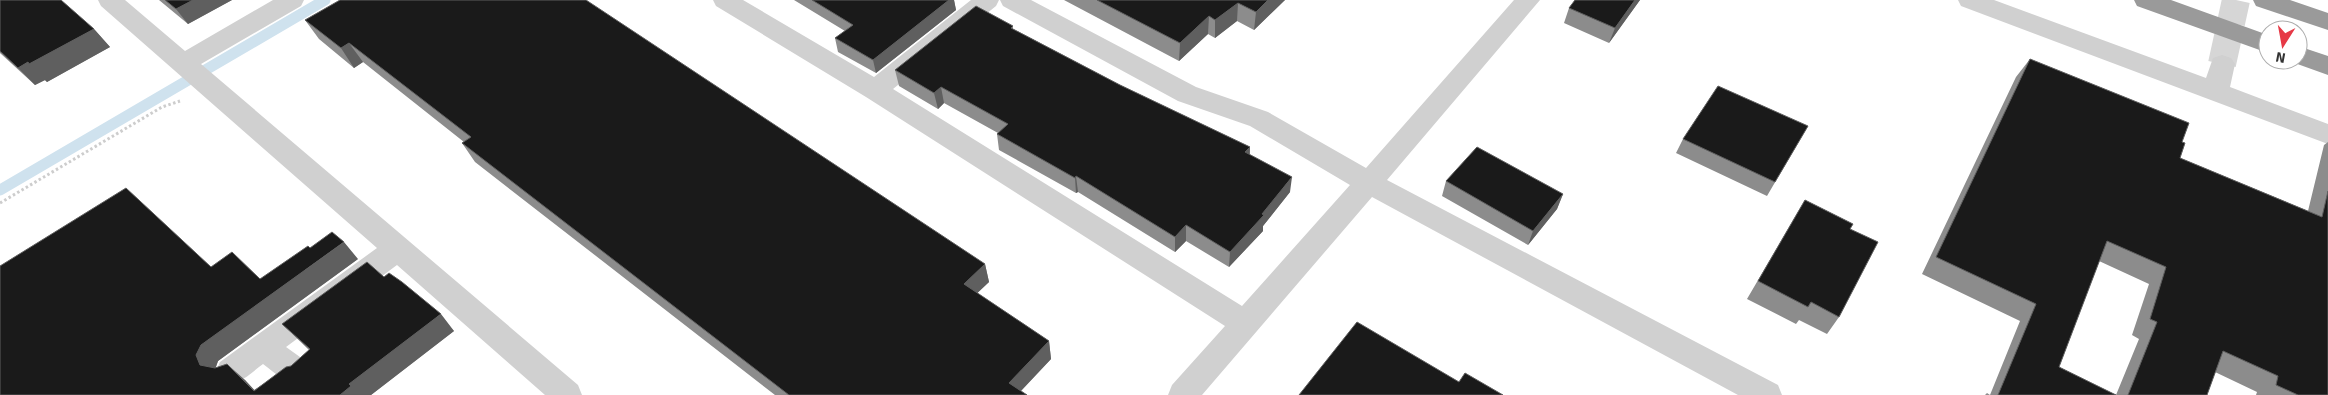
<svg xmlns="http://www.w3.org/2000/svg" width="2328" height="395" viewBox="0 0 2328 395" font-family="Signika,sans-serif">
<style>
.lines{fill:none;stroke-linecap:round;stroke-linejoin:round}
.stream{stroke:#cfe2ee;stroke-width:11}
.minor-tunnel{stroke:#d6d6d6;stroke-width:28;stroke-dasharray:28 14;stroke-linecap:butt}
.path{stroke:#cdcdcd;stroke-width:3;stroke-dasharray:2.5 2.5;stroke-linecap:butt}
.minor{fill:#d0d0d0;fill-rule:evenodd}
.highway{fill:#9a9a9a;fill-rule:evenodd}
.wall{fill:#8c8c8c}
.shaded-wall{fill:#5f5f5f}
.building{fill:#1a1a1a;stroke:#5f5f5f}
</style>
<rect width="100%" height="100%" fill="#fff"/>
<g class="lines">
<path class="stream" d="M 0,190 L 325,0"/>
<path class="minor-tunnel" d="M 2222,64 L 2236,0"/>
<path class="path" d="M 0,203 L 162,107 L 180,101"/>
<path class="minor" d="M 98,0 L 125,0 L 185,51 L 273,0 L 304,0 L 301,6 L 201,64 L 578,385 L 582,395 L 545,395 L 397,265 L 286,347 L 307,362 L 311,371 L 307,380 C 287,387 278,375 263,364 C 248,375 240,387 220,380 L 216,371 L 220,362 L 377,248 L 101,6 Z
M 713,0 L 743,0 L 874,77 L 971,0 L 999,0 L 996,6 L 893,89 L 1242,306 L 1350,185 L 1250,126 L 1178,101 L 1003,6 L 1000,0 L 1031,0 L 1196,87 L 1268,112 L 1366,168 L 1514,0 L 1540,0 L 1387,180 L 1778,385 L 1782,395 L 1738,395 L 1372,197 L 1202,395 L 1168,395 L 1172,385 L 1225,326 L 866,97 L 716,6 Z
M 1958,0 L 1994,0 L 2206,78 L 2213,58 L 2222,55 L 2231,58 L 2235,64 L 2230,87 L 2328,124 L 2328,144 L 1961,6 Z"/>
<path class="highway" d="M 2134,0 L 2171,0 L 2268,35 L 2268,53 L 2137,6 Z
M 2253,0 L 2290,0 L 2328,13 L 2328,30 L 2256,6 Z
M 2298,46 L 2328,56 L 2328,75 L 2289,61 L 2298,60 Z"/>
</g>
<path class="wall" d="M 0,0 L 94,29 L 110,47 L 47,82 L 45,80 L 35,85 L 0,53 Z
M 159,0 L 232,0 L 188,24 Z
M 794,0 L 954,0 L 956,10 L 876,73 L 838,52 L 835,38 L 845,31 Z
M 1064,0 L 1285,0 L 1254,30 L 1237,21 L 1215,38 L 1208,34 L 1179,61 Z
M 1575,0 L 1640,0 L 1609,43 L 1564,23 L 1569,8 Z
M 305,20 L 985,264 L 989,282 L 977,293 L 1049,341 L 1051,359 L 1021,391 L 1027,395 L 775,395 L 475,162 L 462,143 L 464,142 L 363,62 L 354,68 L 319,39 Z
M 1013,26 L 1013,29 L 1120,85 L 1250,147 L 1250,155 L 1290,192 L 1263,226 L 1263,231 L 1229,267 L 1186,241 L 1175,252 L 1078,192 L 1076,193 L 999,150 L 997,134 L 998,133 L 944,103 L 938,109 L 899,86 L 895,70 Z
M 2030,59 L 2182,142 L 2180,158 L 2308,211 L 2324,145 L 2328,142 L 2328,395 L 2256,395 L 2257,392 L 2215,372 L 2207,395 L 2116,395 L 2139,339 L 2132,335 L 2149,284 L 2099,261 L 2059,367 L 2116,395 L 1985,395 L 1987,393 L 1990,395 L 2020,321 L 1922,274 L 2016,77 Z
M 1808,126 L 1767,196 L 1676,153 L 1683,139 Z
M 1446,181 L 1563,194 L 1557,209 L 1528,245 L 1442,196 Z
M 1805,200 L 1850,229 L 1839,317 L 1827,334 L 1799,320 L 1796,324 L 1747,299 Z
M 358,259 L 218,361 L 216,367 L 245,380 L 254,390 L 291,366 L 309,350 L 282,324 L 384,277 L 454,331 L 371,395 L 0,395 L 211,267 L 260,279 Z"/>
<path class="shaded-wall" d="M 193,0 L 232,0 L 188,24 L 176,9 Z
M 949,0 L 954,0 L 956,10 L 876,73 L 873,60 Z
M 1268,0 L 1285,0 L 1254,30 L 1256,12 Z
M 1635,0 L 1640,0 L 1609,43 L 1615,28 Z
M 1238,3 L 1237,21 L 1215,38 L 1215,20 Z
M 1209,16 L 1208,34 L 1179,61 L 1180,43 Z
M 94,29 L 110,47 L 47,82 L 29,64 Z
M 349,43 L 363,62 L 354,68 L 341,48 Z
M 28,62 L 45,80 L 35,85 L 18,68 Z
M 941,87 L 944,103 L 938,109 L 934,93 Z
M 1250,147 L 1249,163 L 1245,152 Z
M 1076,176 L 1078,192 L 1076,193 L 1075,178 Z
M 1292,177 L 1290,192 L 1263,226 L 1263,231 L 1229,267 L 1230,252 Z
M 1563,194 L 1557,209 L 1528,245 L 1533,231 Z
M 1186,225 L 1186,241 L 1175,252 L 1175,237 Z
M 344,242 L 358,259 L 218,361 L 214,372 L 200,365 L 196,355 L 201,345 Z
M 985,264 L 989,282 L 968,302 L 964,284 Z
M 441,314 L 454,331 L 371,395 L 340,395 L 349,384 Z
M 1049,341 L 1051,359 L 1017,395 L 1009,383 Z
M 227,364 L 245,380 L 259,395 L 258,395 Z"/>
<path class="building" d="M 0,0 L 61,0 L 94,29 L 29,64 L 28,62 L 18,68 L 0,51 Z
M 165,0 L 193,0 L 176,9 Z
M 340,0 L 586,0 L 985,264 L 964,284 L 1049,341 L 1009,383 L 1027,395 L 789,395 L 462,143 L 471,137 L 349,43 L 341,48 L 305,20 Z
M 812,0 L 949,0 L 873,60 L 835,38 L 853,25 Z
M 1097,0 L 1268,0 L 1256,12 L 1238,3 L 1215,20 L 1209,16 L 1180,43 Z
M 1575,0 L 1635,0 L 1615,28 L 1569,8 Z
M 976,6 L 1013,26 L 1011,28 L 1120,85 L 1250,147 L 1245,152 L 1292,177 L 1262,214 L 1264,215 L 1230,252 L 1186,225 L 1175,237 L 1076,176 L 1075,178 L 997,134 L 1008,124 L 941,87 L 934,93 L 895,70 Z
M 2030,59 L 2189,123 L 2182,142 L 2185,143 L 2180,158 L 2322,217 L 2328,191 L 2328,395 L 2298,395 L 2276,385 L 2278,376 L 2223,351 L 2207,395 L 2128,395 L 2157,322 L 2150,319 L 2166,267 L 2107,241 L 2059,367 L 2116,395 L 1998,395 L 2036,304 L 1936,257 Z
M 1718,86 L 1808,126 L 1775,182 L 1683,139 Z
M 1477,147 L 1563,194 L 1533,231 L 1446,181 Z
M 126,188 L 211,267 L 232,252 L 260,279 L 308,246 L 310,248 L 332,232 L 344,242 L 201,345 L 196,355 L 200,365 L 215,368 L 227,364 L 254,391 L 286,367 L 291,366 L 310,349 L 282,324 L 367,262 L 384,277 L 389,273 L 402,282 L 441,314 L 349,384 L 351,386 L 340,395 L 0,395 L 0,266 Z
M 1805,200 L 1853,224 L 1850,229 L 1878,242 L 1839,317 L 1811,302 L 1808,307 L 1758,281 Z
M 1357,322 L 1459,382 L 1465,373 L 1503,395 L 1299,395 Z"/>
<g transform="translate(2283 45) rotate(191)"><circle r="24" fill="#ffffff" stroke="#adadad"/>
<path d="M0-4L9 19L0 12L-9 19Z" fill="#e63946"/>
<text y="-8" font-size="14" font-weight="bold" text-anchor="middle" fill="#333333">N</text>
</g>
</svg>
